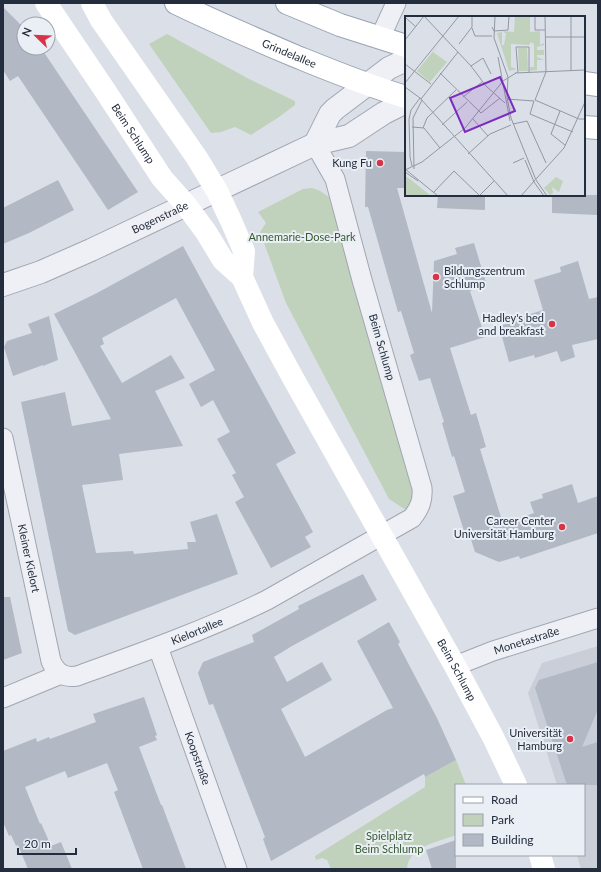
<svg xmlns="http://www.w3.org/2000/svg" width="601" height="872" viewBox="0 0 601 872" font-family="Lato,sans-serif">
<style>
.built{fill:#c9ced9}
.green{fill:#c0d2bb}
.building{fill:#b2b8c4}
.lines{fill:none;stroke-linecap:round;stroke-linejoin:round}
.minor-casing{stroke:#a0a6b1;stroke-width:21}
.tertiary-casing{stroke:#a0a6b1;stroke-width:24}
.primary-casing{stroke:#99a3b4;stroke-width:24}
.minor{stroke:#eef0f5;stroke-width:19}
.tertiary{stroke:#eef0f5;stroke-width:22}
.secondary{stroke:#fff;stroke-width:22}
.primary{stroke:#fff;stroke-width:22}
.poi-dot{fill:#d93347;stroke:#eaeef5;stroke-width:1.5}
.labels{text-anchor:middle;stroke-width:4;stroke-linejoin:round;paint-order:stroke}
.street-label{font-size:11px;fill:#242d3e;stroke:#eaeef5}
.poi-label{font-size:11px;fill:#242d3e;stroke:#eaeef5;text-anchor:end}
.park-label{font-size:11px;fill:#375b30;stroke:#eaeef5}
.inset-road{fill:none;stroke:#9298a3;stroke-width:1}
.view{fill:#7b2cbf;fill-opacity:0.15;stroke:#7b2cbf;stroke-width:2}
.inset-edge{fill:none;stroke:#242d3e;stroke-width:2}
</style>
<rect width="100%" height="100%" fill="#dbdfe7"/>
<path class="built" d="M 598,646 L 598,869 L 581,869 L 577,855 L 584,855 L 584,785 L 557,785 L 528,693 L 542,663 Z"/>
<path class="green" d="M 167,34 L 249,79 L 295,101 L 295,105 L 279,117 L 251,135 L 235,127 L 221,132 L 211,133 L 149,44 Z
M 312,188 L 320,191 L 329,197 L 418,494 L 409,512 L 389,499 L 286,303 L 260,232 L 266,223 L 258,212 L 303,189 Z
M 456,760 L 466,785 L 456,785 L 456,835 C 439,842 408,846 407,869 L 331,869 L 327,860 L 322,858 L 316,860 L 315,856 L 425,787 L 425,777 Z"/>
<path class="building" d="M 3,7 L 24,28 L 24,48 L 41,48 L 138,192 L 108,210 L 18,76 L 10,81 L 3,70 Z
M 366,151 L 406,152 L 406,188 L 397,188 L 432,313 L 434,261 L 457,254 L 455,248 L 474,243 L 487,286 L 470,291 L 485,337 L 450,348 L 471,415 L 476,413 L 486,447 L 480,449 L 503,524 L 534,513 L 530,502 L 543,498 L 542,494 L 572,484 L 578,503 L 598,496 L 598,533 L 520,559 L 519,556 L 499,562 L 475,552 L 468,530 L 464,531 L 453,496 L 465,492 L 454,456 L 452,457 L 442,423 L 444,422 L 430,378 L 419,381 L 410,355 L 414,353 L 401,311 L 398,312 L 368,207 L 365,207 Z
M 58,180 L 74,210 L 29,233 L 3,244 L 3,208 Z
M 438,195 L 485,195 L 485,210 L 437,208 Z
M 552,195 L 598,195 L 598,215 L 552,213 Z
M 183,246 L 296,453 L 276,464 L 313,532 L 305,537 L 311,547 L 271,568 L 235,502 L 244,497 L 232,475 L 236,473 L 217,439 L 230,432 L 213,400 L 201,407 L 189,384 L 215,370 L 176,298 L 102,338 L 104,344 L 100,346 L 122,383 L 171,355 L 185,378 L 155,391 L 183,446 L 119,454 L 123,480 L 82,485 L 96,553 L 133,551 L 134,554 L 188,549 L 187,542 L 196,542 L 190,522 L 217,514 L 238,574 L 75,635 L 68,631 L 21,402 L 65,392 L 72,426 L 111,419 L 54,314 L 97,293 Z
M 578,261 L 589,299 L 598,297 L 598,339 L 572,345 L 575,357 L 561,362 L 557,351 L 535,358 L 534,355 L 509,362 L 499,326 L 522,319 L 521,317 L 543,310 L 534,280 L 561,272 L 560,267 Z
M 49,316 L 58,360 L 43,366 L 43,365 L 13,376 L 4,347 L 7,341 L 32,333 L 28,324 Z
M 363,574 L 377,600 L 292,646 L 274,657 L 287,682 L 322,662 L 332,680 L 281,709 L 305,757 L 387,710 L 393,708 L 357,641 L 389,622 L 400,642 L 398,644 L 437,718 L 456,760 L 425,777 L 424,774 L 271,861 L 263,839 L 265,837 L 245,786 L 213,704 L 209,705 L 198,673 L 203,662 L 254,642 L 252,635 L 299,609 L 298,606 Z
M 3,597 L 10,597 L 22,653 L 3,660 Z
M 598,662 L 598,709 L 582,747 L 598,742 L 598,785 L 567,785 L 535,688 L 539,680 Z
M 144,697 L 157,735 L 155,736 L 157,740 L 139,747 L 161,805 L 162,805 L 186,869 L 143,869 L 114,792 L 118,790 L 107,763 L 68,778 L 65,771 L 25,787 L 40,824 L 41,823 L 51,846 L 61,842 L 72,869 L 28,869 L 18,845 L 16,846 L 11,835 L 9,836 L 3,822 L 3,751 L 36,738 L 37,742 L 49,737 L 50,739 L 96,722 L 93,714 Z
M 456,840 L 456,869 L 432,869 L 426,850 Z"/>
<g class="lines">
<g class="minor-casing">
<g id="minor">
<path d="M 380,38 L 396,3"/>
<path id="s1" d="M 3,438 L 51,661 C 56,673 64,678 77,676 C 141,653 206,630 267,600 L 412,518 C 420,508 423,500 422,488 L 362,280 L 335,179 L 315,144"/>
<path id="s2" d="M 158,647 L 237,869"/>
<path id="s3" d="M 455,666 L 493,651 L 598,618"/>
<path d="M 3,698 L 61,674"/>
</g>
</g>
<g class="tertiary-casing">
<g id="tertiary">
<path d="M 315,144 L 330,114 L 335,109 L 389,68 L 406,60"/>
<path id="s4" d="M 3,285 L 41,272 L 91,250 L 315,144 L 349,136 L 384,113 L 406,102"/>
</g>
</g>
<g class="primary-casing">
<g id="primary">
<path id="s6" d="M 176,3 C 215,22 255,39 295,56 C 332,71 368,86 406,97"/>
<path d="M 287,3 L 340,25 L 406,46"/>
<path d="M 584,83 L 598,85"/>
<path d="M 584,127 L 598,128"/>
</g>
</g>
<use href="#minor" class="minor"/>
<use href="#tertiary" class="tertiary"/>
<g class="secondary">
<path id="s5" d="M 46,3 L 106,92 L 162,178 L 186,205 L 206,232 L 223,260 L 242,277 L 263,323 L 293,378 L 455,666 L 493,737 L 516,785"/>
<path d="M 92,3 L 101,20 L 197,158 L 217,191 L 232,223 L 244,251 L 242,277"/>
<path d="M 540,855 L 544,869"/>
</g>
<use href="#primary" class="primary"/>
</g>
<g class="poi-dot">
<circle cx="380" cy="163" r="4"/>
<circle cx="436" cy="277" r="4"/>
<circle cx="552" cy="324" r="4"/>
<circle cx="562" cy="527" r="4"/>
<circle cx="570" cy="739" r="4"/>
</g>
<g class="labels">
<g class="street-label">
<text dy="4" stroke="none"><textPath href="#s6" startOffset="124">Grindelallee</textPath></text>
<text dy="4" stroke="none"><textPath href="#s5" startOffset="157">Beim Schlump</textPath></text>
<text dy="4" stroke="none"><textPath href="#s4" startOffset="171">Bogenstraße</textPath></text>
<text transform="translate(382 347) rotate(74)" y="4">Beim Schlump</text>
<text dy="4" stroke="none"><textPath href="#s1" startOffset="123">Kleiner Kielort</textPath></text>
<text dy="4" stroke="none"><textPath href="#s1" startOffset="389">Kielortallee</textPath></text>
<text dy="4" stroke="none"><textPath href="#s3" startOffset="76">Monetastraße</textPath></text>
<text dy="4" stroke="none"><textPath href="#s5" startOffset="786">Beim Schlump</textPath></text>
<text dy="4" stroke="none"><textPath href="#s2" startOffset="118">Koopstraße</textPath></text>
</g>
<g class="poi-label">
<text x="372" y="167">Kung Fu</text>
<text x="444" y="275" text-anchor="start">Bildungszentrum<tspan x="444" dy="13">Schlump</tspan></text>
<text x="544" y="322">Hadley's bed<tspan x="544" dy="13">and breakfast</tspan></text>
<text x="554" y="525">Career Center<tspan x="554" dy="13">Universität Hamburg</tspan></text>
<text x="562" y="737">Universität<tspan x="562" dy="13">Hamburg</tspan></text>
</g>
<g class="park-label">
<text x="302" y="241">Annemarie-Dose-Park</text>
<text x="389" y="840">Spielplatz<tspan x="389" dy="13">Beim Schlump</tspan></text>
</g>
</g>
<g transform="translate(405 16)">
<rect width="180" height="180" fill="#dbdfe7"/>
<path d="M 110,0 L 125,0 L 125,16 L 135,15 L 135,29 L 139,27 L 139,29 L 132,31 L 132,34 L 139,34 L 139,39 L 132,39 L 132,41 L 139,44 L 132,44 L 132,54 L 124,55 L 125,51 L 129,51 L 129,28 L 126,26 L 124,29 L 106,28 L 106,51 L 112,53 L 104,55 L 92,17 L 97,16 L 97,29 L 99,29 L 101,18 L 98,15 L 109,16 ZM 38,23 L 28,36 L 42,46 L 25,66 L 12,55 ZM 113,32 L 122,32 L 123,55 L 114,55 ZM 0,160 L 5,163 L 26,180 L 0,180 ZM 151,161 L 158,165 L 154,176 L 147,171 L 148,177 L 145,179 L 139,172 Z" fill="#c0d2bb"/>
<path class="inset-road" d="M 19,0 L 66,50 L 81,70 L 100,87M 90,0 L 89,22 L 103,61 L 102,81 L 106,102 L 131,164 L 142,180M 130,0 L 130,14 L 140,14M 166,0 L 166,55M 1,2 L 11,11M 87,11 L 89,15 L 103,14 L 104,0M 67,12 L 70,20 L 87,20M 141,21 L 180,21M 0,24 L 19,0M 54,28 L 67,11 L 67,0M 93,41 L 105,105M 0,48 L 26,68M 66,50 L 78,42 L 86,58M 35,57 L 76,97 L 95,82M 110,57 L 180,54M 113,57 L 111,31 L 124,31 L 124,56M 0,67 L 54,0M 0,71 L 15,82 L 103,180M 58,81 L 77,66M 16,83 L 53,36M 102,83 L 129,85M 130,84 L 141,56 L 140,0M 130,84 L 174,103 L 180,103M 129,85 L 125,98 L 168,116M 155,95 L 146,118 L 160,129M 68,103 L 83,120M 108,108 L 122,105 L 141,147M 37,109 L 62,86M 7,111 L 19,112 L 35,132M 18,112 L 22,102 L 51,74M 63,138 L 85,118 L 106,109M 120,144 L 129,166 L 139,180M 108,147 L 119,142M 7,150 L 5,141 L 4,103 L 6,94 L 15,82M 0,153 L 33,180M 9,153 L 8,102 L 17,84M 0,154 L 17,146 L 60,112 L 98,65 L 111,57M 0,156 L 13,165M 131,163 L 159,132 L 180,86M 28,177 L 49,155 L 75,180M 74,180 L 89,165M 116,180 L 130,164"/>
<path class="view" d="M 95,61 L 110,95 L 60,116 L 45,82 Z"/>
<rect width="180" height="180" class="inset-edge"/>
</g>
<rect width="601" height="872" fill="none" stroke="#242d3e" stroke-width="8"/>
<rect x="455" y="784" width="130" height="72" fill="#eaeef5" stroke="#9ba1ac"/>
<rect x="463" y="797" width="20" height="6" fill="#ffffff" stroke="#9ba1ac"/>
<text x="491" y="804" font-size="12" fill="#242d3e">Road</text>
<rect x="463" y="814" width="20" height="12" fill="#c0d2bb" stroke="#9ba1ac"/>
<text x="491" y="824" font-size="12" fill="#242d3e">Park</text>
<rect x="463" y="834" width="20" height="12" fill="#b2b8c4" stroke="#9ba1ac"/>
<text x="491" y="844" font-size="12" fill="#242d3e">Building</text>
<g transform="translate(36 36) rotate(293)"><circle r="19" fill="#eaeef5" stroke="#9ba1ac"/>
<path d="M0-3L7 15L0 10L-7 15Z" fill="#d93347"/>
<text y="-6" font-size="11" font-weight="bold" text-anchor="middle" fill="#242d3e">N</text>
</g>
<path d="M18 848v6h58v-6" fill="none" stroke="#242d3e" stroke-width="2"/>
<text x="24" y="848" font-size="12" fill="#242d3e" stroke="#eaeef5" stroke-width="3" paint-order="stroke">20 m</text>
</svg>
